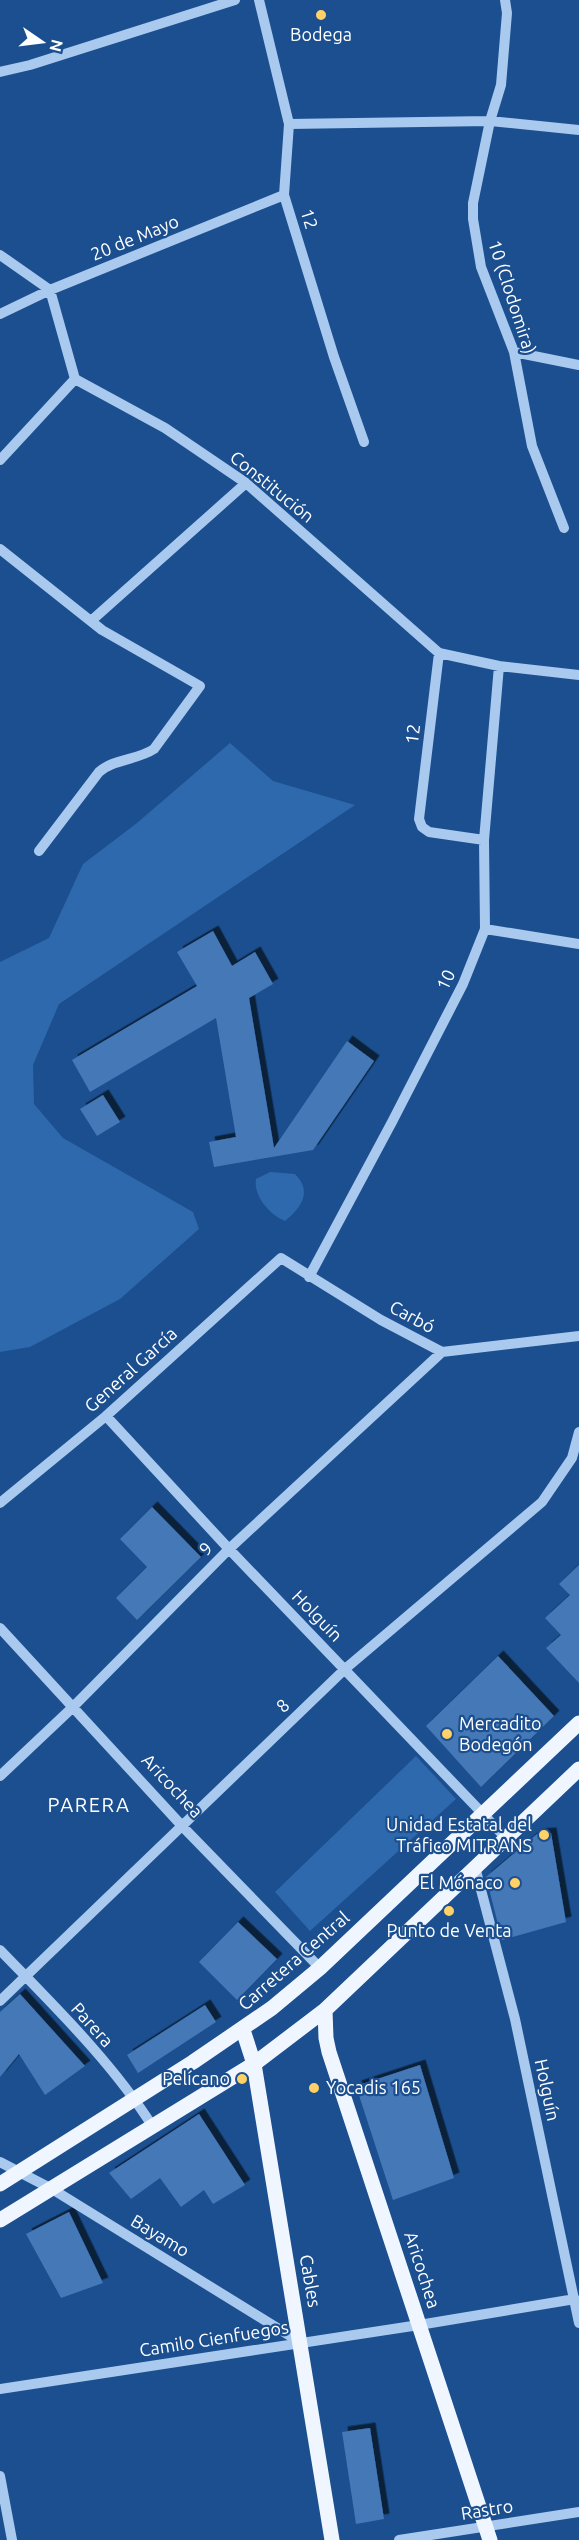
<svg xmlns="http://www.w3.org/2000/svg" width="579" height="2540" viewBox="0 0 579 2540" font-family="Ubuntu,sans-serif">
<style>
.green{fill:#2e69ad}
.building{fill:#4478b7;filter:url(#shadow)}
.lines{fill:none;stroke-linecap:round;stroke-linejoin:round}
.minor{stroke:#a9c9ee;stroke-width:10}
.major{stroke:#f0f6ff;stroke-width:15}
.poi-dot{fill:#ffd166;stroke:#1b4f8f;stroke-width:2}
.labels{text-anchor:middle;stroke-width:4.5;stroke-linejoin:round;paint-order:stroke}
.poi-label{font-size:18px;fill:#fff;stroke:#1b4f8f;text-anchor:end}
.street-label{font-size:18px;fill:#fff;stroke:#1b4f8f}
.neighbourhood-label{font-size:20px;letter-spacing:1.5px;fill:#fff;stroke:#1b4f8f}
</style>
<defs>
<filter id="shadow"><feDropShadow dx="5.5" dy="-5.5" stdDeviation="0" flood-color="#0009"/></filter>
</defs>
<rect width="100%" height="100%" fill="#1b4f8f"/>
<path class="green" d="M 230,743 L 273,781 L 355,805 L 59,1004 L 33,1065 L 34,1104 L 63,1138 L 193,1212 L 199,1229 L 120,1299 L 30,1347 L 0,1352 L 0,962 L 49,938 L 83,864 L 137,823 Z
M 270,1172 L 295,1174 C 313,1192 301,1208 285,1221 C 270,1215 253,1196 256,1179 Z
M 416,1756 L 456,1799 L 310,1931 L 275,1892 Z"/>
<path class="building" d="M 213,931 L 232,966 L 255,952 L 273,984 L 249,998 L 274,1148 L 347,1041 L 374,1061 L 313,1150 L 214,1167 L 209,1142 L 236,1137 L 216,1018 L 90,1092 L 72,1060 L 197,986 L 177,952 Z
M 103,1095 L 120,1122 L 97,1136 L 80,1109 Z
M 152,1507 L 201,1557 L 137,1620 L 116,1598 L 147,1567 L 120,1539 Z
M 579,1565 L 579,1683 L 546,1648 L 561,1635 L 545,1618 L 570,1595 L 559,1584 Z
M 498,1656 L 554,1716 L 481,1787 L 426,1726 Z
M 551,1833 L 566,1922 L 502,1940 L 486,1877 L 537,1834 Z
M 238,1922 L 277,1959 L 237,2000 L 199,1962 Z
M 20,1994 L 85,2066 L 45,2095 L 19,2054 L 0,2077 L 0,2012 Z
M 205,2005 L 216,2022 L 138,2073 L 127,2055 Z
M 420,2065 L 454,2178 L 393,2200 L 356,2086 Z
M 199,2114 L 245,2185 L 213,2204 L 204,2190 L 181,2207 L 160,2178 L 131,2199 L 109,2173 Z
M 69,2212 L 103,2283 L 61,2298 L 26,2234 Z
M 370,2428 L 384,2519 L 356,2524 L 342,2432 Z"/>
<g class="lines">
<path class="minor" d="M 259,0 L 289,124 L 284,195 L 334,357 L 364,442
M 505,0 L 507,13 L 501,85 L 490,121 L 473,203 L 473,219 L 481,267 L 514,352 L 532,446 L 564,528
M 0,72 L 30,65 L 235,0
M 289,124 L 490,121 L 579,130
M 0,255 L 50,290 L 75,379 L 165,428 L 246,483 L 439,653 L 499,666 L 579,675
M 0,314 L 50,290 L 284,195
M 514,352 L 579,365
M 0,460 L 75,379
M 0,549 L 102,630 L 200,686 L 154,749 C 138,760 113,759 99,772 L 39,851
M 91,621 L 246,483
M 439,653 L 419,819 L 422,827 L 429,832 L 484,840
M 485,929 L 579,944
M 309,1277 L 392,1122 L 463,984 L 485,929 L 484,840 L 499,666
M 106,1416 L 229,1549 L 506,1838
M 0,1503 L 106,1416 L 281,1258 L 381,1320 L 442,1352 L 579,1336
M 0,1628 L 183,1827 L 320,1968
M 0,1776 L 72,1708 L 229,1549 L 442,1352
M 475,1867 L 515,2019 L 579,2323
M 0,1950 C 54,2006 112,2062 153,2127
M 0,2001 L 345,1669 L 542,1502 L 572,1458 L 579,1432
M 0,2162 L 52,2189 L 300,2342
M 0,2389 L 419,2325 L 575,2299
M 0,2476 L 12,2540
M 399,2540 L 579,2512"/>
<path class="major" d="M 325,2010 L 326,2038 L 329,2052 L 490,2540
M 243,2030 L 254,2064 L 332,2540
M 0,2184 L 193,2062 L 272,2008 L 320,1968 L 579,1723
M 0,2220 L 254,2064 L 325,2010 L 579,1769"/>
</g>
<g class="poi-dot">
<circle cx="321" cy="15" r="6"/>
<circle cx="447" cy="1734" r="6"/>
<circle cx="544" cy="1835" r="6"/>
<circle cx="515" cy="1883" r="6"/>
<circle cx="449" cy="1911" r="6"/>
<circle cx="242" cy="2079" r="6"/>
<circle cx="314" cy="2088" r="6"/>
</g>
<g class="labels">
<g class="poi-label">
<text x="321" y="41" text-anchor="middle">Bodega</text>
<text x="459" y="1730" text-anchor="start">Mercadito<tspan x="459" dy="21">Bodegón</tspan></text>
<text x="532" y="1831">Unidad Estatal del<tspan x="532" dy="21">Tráfico MITRANS</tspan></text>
<text x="503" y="1889">El Mónaco</text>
<text x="449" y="1937" text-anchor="middle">Punto de Venta</text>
<text x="230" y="2085">Pelícano</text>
<text x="326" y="2094" text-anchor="start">Yocadis 165</text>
</g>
<g class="street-label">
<text transform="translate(309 219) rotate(73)" y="6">12</text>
<text transform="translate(135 238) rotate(-22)" y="6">20 de Mayo</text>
<text transform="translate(512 297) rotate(72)" y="6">10 (Clodomira)</text>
<text transform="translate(272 487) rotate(39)" y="6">Constitución</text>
<text transform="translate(413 734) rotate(-83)" y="6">12</text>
<text transform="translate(446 980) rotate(-65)" y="6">10</text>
<text transform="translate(412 1317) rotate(28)" y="6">Carbó</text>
<text transform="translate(131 1370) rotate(-42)" y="6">General García</text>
<text transform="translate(206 1549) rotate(-46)" y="6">9</text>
<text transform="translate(317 1616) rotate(46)" y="6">Holguín</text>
<text transform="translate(283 1706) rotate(-44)" y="6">8</text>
<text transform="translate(172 1786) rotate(47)" y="6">Aricochea</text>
<text transform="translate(294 1961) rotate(-41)" y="6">Carretera Central</text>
<text transform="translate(92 2025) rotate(48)" y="6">Parera</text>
<text transform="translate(547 2090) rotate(78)" y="6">Holguín</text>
<text transform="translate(160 2236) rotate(31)" y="6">Bayamo</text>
<text transform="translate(422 2270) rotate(72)" y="6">Aricochea</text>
<text transform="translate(310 2281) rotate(80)" y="6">Cables</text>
<text transform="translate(214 2339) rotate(-9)" y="6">Camilo Cienfuegos</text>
<text transform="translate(487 2510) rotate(-9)" y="6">Rastro</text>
</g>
<g class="neighbourhood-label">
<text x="89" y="1812">PARERA</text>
</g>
</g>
<g transform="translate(42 42) rotate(104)" stroke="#1b4f8f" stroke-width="4.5" paint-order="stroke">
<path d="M0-4.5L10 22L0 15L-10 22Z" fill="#ffffff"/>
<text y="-9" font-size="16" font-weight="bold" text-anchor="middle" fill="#ffffff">N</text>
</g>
</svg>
